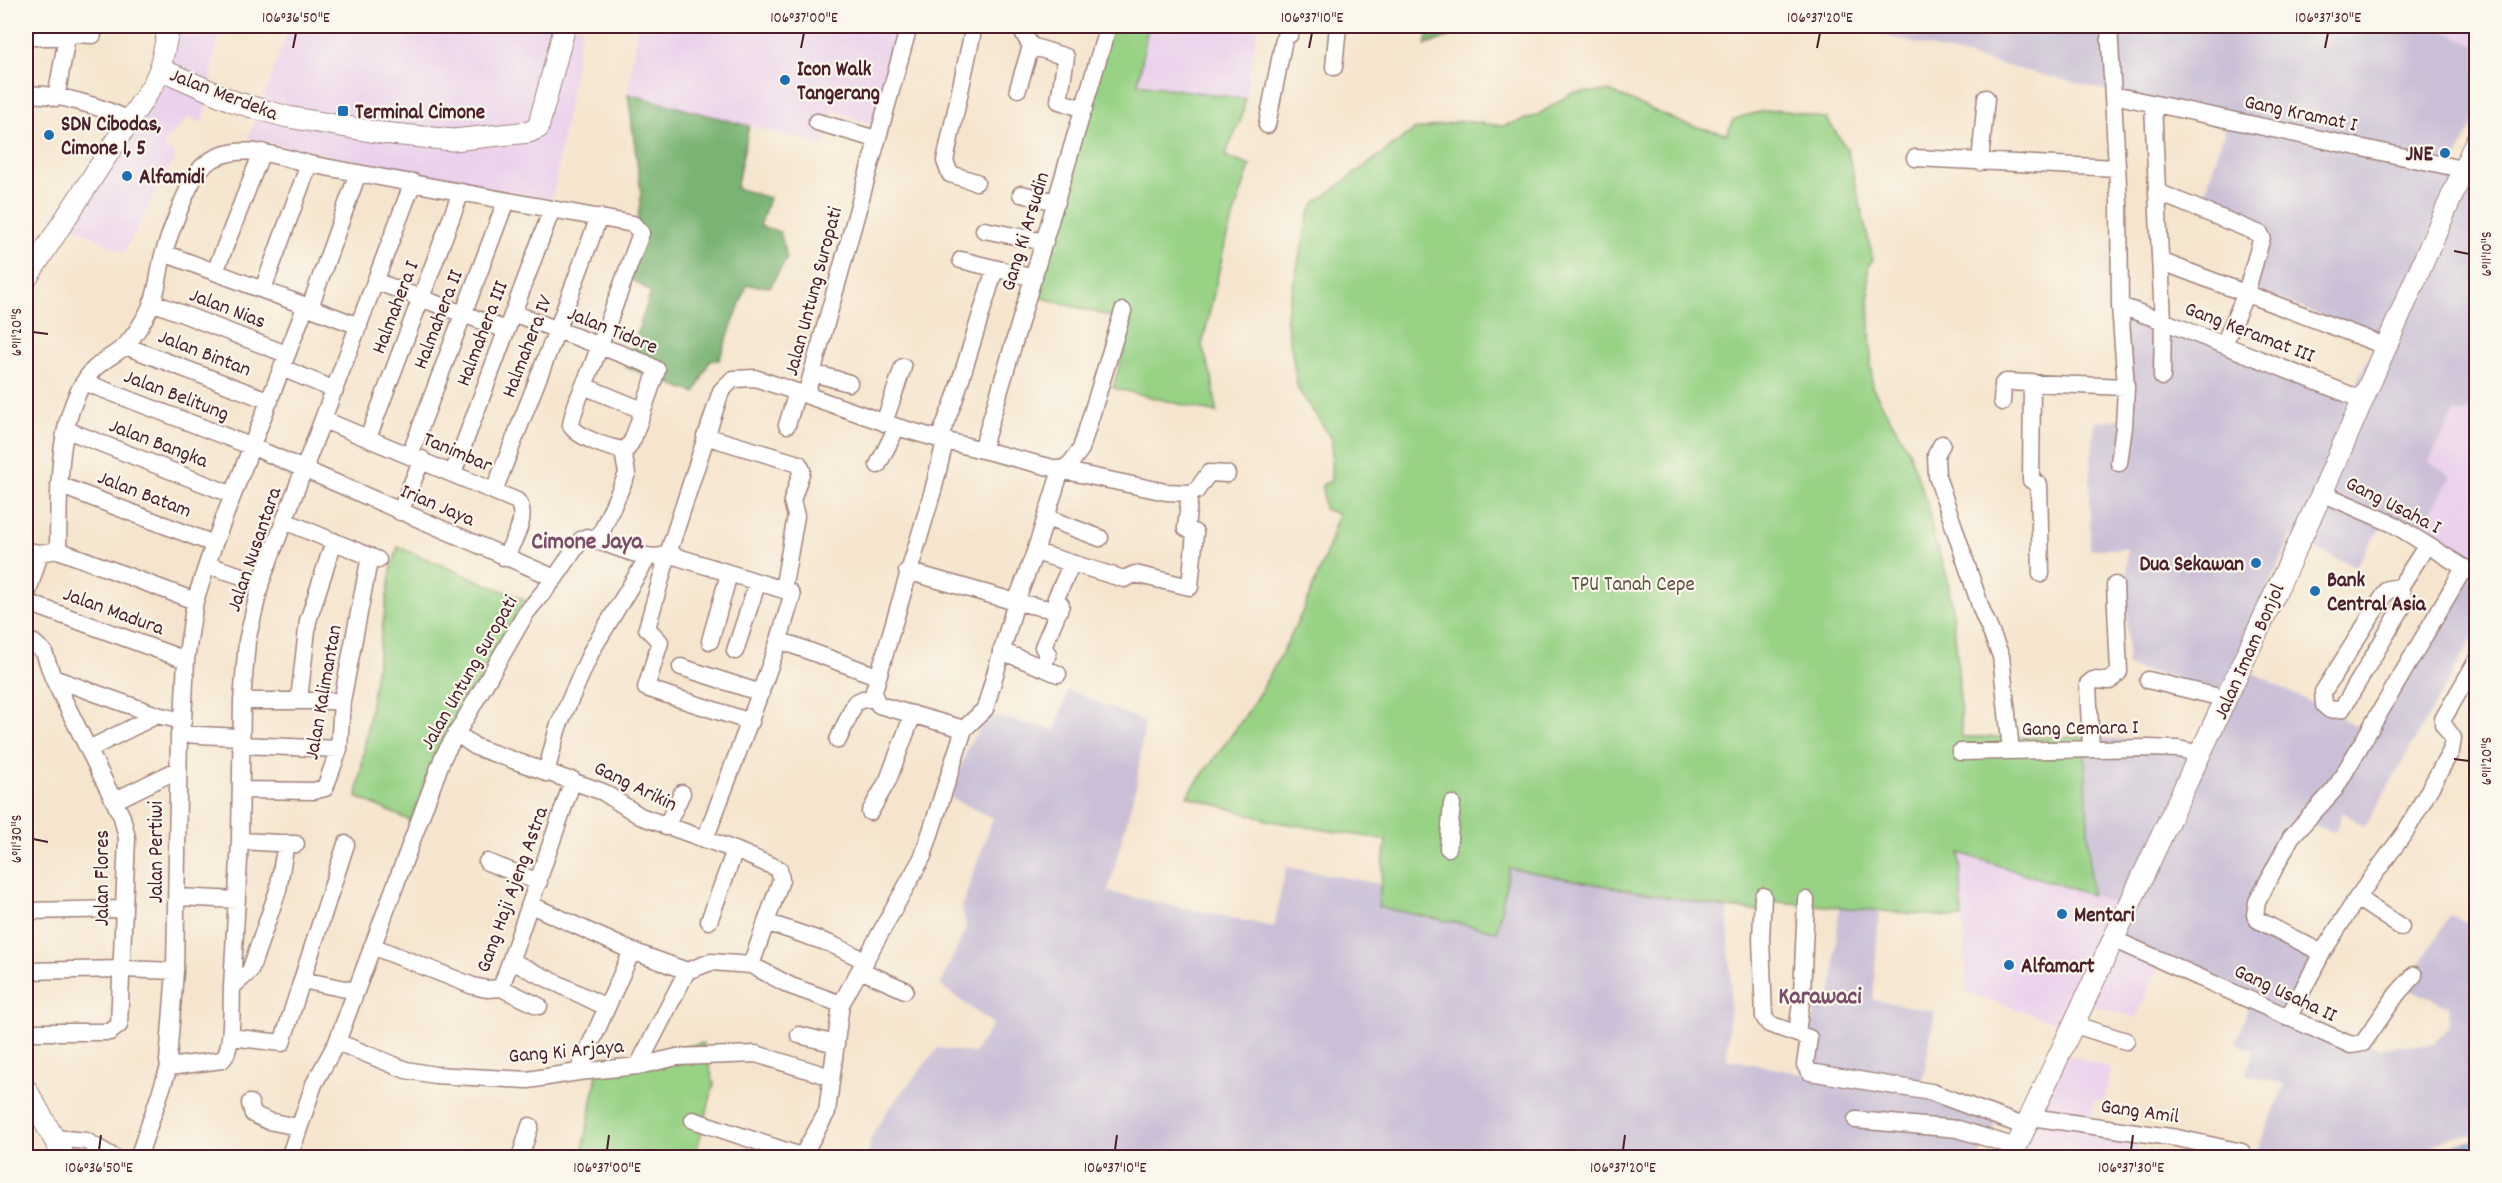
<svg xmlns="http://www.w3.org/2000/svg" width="2502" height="1183" viewBox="0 0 2502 1183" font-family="Dekko,sans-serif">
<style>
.built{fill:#ead1ec}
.industrial{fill:#cabfd6}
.green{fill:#97d285;stroke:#707858;stroke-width:1.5}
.forest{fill:#79b472;stroke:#626a4e;stroke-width:1.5}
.water{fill:#75baeb;stroke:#606c8b;stroke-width:1.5}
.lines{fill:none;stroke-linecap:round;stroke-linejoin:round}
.minor-casing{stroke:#a0827c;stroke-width:19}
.major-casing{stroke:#a0827c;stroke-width:23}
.minor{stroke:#fff;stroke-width:16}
.major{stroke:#fff;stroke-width:21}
.ticks{fill:none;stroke:#4a1f2b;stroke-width:2}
.poi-dot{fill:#1f6fb2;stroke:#fbf7ec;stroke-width:2}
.labels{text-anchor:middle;stroke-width:4.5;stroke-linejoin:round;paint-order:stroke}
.poi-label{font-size:21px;font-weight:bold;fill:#4a1f2b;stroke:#fbf7ec;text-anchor:start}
.street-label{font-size:21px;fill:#4a1f2b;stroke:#fbf7ec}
.park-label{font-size:21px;fill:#615546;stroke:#fbf7ec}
.quarter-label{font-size:24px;font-weight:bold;fill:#7a4e6a;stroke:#fbf7ec}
.neatline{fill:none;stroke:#4a1f2b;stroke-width:2}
.ticks-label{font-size:15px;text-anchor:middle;fill:#4a1f2b}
</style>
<rect width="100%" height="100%" fill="#fbf7ec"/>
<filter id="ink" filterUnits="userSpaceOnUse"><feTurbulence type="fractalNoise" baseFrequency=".0167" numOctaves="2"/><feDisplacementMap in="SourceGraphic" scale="12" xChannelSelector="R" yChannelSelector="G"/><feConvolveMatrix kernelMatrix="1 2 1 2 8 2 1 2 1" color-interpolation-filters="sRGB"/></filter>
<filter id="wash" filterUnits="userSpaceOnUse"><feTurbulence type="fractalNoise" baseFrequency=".008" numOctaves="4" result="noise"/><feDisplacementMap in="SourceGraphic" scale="24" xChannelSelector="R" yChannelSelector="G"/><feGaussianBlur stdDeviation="1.35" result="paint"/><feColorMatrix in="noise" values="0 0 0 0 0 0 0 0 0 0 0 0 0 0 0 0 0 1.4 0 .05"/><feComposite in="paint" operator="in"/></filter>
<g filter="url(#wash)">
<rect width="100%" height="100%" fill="#f5e5ce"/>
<path class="built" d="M 159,26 L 220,26 L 203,123 L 188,117 L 163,146 L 176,154 L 124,252 L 54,217 L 147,90 Z
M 290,26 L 382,26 L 398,31 L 400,26 L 582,26 L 552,200 L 248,139 Z
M 637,26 L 910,26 L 886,129 L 833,110 L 824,145 L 628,94 Z
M 1148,26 L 1258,26 L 1245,99 L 1138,84 Z
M 2433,26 L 2476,26 L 2476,46 Z
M 2476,390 L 2476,582 L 2419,535 L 2451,476 L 2429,462 L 2455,410 L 2466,414 Z
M 1960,853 L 2120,905 L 2159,965 L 2136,1018 L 2092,1005 L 2082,1031 L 1967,992 Z
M 2050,1049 L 2111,1069 L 2104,1102 L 2095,1099 L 2089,1128 L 2139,1136 L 2137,1157 L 2002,1158 Z"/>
<path class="industrial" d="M 1845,26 L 2433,26 L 2476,46 L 2476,118 L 2448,177 L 2476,183 L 2476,390 L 2466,414 L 2455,411 L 2429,462 L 2451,476 L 2419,535 L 2387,518 L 2355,567 L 2291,537 L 2234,663 L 2366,731 L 2459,571 L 2476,582 L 2476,632 L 2365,827 L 2343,812 L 2335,832 L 2297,821 L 2243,918 L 2316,955 L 2285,1011 L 2377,1048 L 2434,1044 L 2450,1023 L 2449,1007 L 2406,987 L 2450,915 L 2476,926 L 2476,1134 L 2448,1137 L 2417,1157 L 2254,1157 L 2285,1084 L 2246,1074 L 2254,1050 L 2236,1043 L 2250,1002 L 2104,942 L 2119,905 L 2091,895 L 2084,737 L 2194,745 L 2220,690 L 2127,666 L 2127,549 L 2090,549 L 2090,473 L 2095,421 L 2123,419 L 2124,310 L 2351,393 L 2378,338 L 2248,287 L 2270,232 L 2201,207 L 2225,128 L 2104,90 Z
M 1068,690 L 1145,722 L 1136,786 L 1108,892 L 1274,927 L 1286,867 L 1381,884 L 1378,907 L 1497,931 L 1509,868 L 1727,908 L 1731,981 L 1727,1059 L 1803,1074 L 1816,1002 L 1831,1005 L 1839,907 L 1879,911 L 1873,1000 L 1935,1011 L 1922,1085 L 2000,1113 L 1979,1158 L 868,1158 L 871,1137 L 887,1111 L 938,1048 L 974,1053 L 993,1024 L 940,985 L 966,928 L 962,906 L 993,818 L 951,798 L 968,747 L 988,715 L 1055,730 Z"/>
<path class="green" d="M 1131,26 L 1148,26 L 1138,84 L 1245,99 L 1242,117 L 1225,156 L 1250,166 L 1226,239 L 1202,346 L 1212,378 L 1217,413 L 1113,388 L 1132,322 L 1035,296 L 1103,34 Z
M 1609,91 L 1685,124 L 1727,134 L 1733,120 C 1771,105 1789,110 1827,119 L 1847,149 L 1873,259 L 1868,266 L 1872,387 L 1909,451 L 1931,516 C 1930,539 1944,559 1948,582 C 1957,634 1959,684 1962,737 L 2084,737 L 2091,895 L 1960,853 L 1962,918 L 1768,901 L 1768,912 L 1727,908 L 1509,868 L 1497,931 L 1378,907 L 1386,840 L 1271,821 L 1187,796 C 1207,767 1230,739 1249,710 C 1287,649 1320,583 1338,514 L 1324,509 L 1322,485 L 1331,481 L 1332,439 L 1298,389 L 1286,317 L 1309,214 L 1315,203 L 1414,130 L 1461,121 L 1503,126 L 1536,116 L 1572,93 Z
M 398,547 L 525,600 L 430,768 L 411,821 L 357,797 L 391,570 Z
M 703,1043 L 714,1084 L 695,1157 L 604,1157 L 583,1150 L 599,1064 Z"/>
<path class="forest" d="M 1429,26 L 1474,26 L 1425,46 Z
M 628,94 L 749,126 L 736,188 L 769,198 L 760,226 L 780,232 L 787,258 L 770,287 L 747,285 L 719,360 L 710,360 L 695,393 L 626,367 L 651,292 L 631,279 L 641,193 Z"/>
<path class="water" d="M 2476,1141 L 2476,1157 L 2427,1157 L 2453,1146 Z"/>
</g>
<g filter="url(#ink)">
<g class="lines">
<g class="minor-casing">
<path id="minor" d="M 974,26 L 945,161 L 950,174 L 976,182
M 1019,26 L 1031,46 L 1066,57 L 1059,101 L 1084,109
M 2109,26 L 2119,202 L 2120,306 L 2126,387 L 2124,427 L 2119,463
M 26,37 L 67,37 L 75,34 L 93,35
M 1334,67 L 1338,26
M 1018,89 L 1031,46
M 26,95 C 55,92 102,107 129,120
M 2113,95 L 2476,172
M 56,98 L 67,37
M 2153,104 L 2163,321 L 2162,377
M 817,122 L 876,139
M 1267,125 L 1283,44 L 1285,36 L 1290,34 L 1292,26
M 1915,158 L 2117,168
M 1980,162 L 1986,98
M 2157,192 L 2260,234 L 2262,237 L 2246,293 L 2224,344
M 1021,194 L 1057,202
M 984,230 L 1045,242
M 164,253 L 359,326
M 961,260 L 1034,278
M 2160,261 L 2385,346
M 215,272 L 262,152
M 375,281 L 506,330
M 263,289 L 309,164
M 152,302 L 286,354
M 2120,306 L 2163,321 L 2363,400
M 310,307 L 358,173
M 125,346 L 270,401
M 282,368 L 335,390
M 813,373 L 849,383
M 84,382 L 253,447 L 555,578
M 2032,382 L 2031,480 L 2039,485 L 2041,574
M 584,386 L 642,410
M 806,395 L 897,427 L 939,439 L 1061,470 L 1166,492 L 1190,493 L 1196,491 L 1209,473 L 1227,474
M 2002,402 L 2003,384 L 2006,382 L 2126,387
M 324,420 L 517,501 C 530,517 512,542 505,558
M 884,423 L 903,367
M 787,425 L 797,392
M 67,430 L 233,495
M 705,436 L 799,464 L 802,470 L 792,501 L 796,516 L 783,590
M 368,438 L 461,192
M 939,439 L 955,398 L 995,269
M 945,441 L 934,487 L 873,694 L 879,705 L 964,729
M 1942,444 L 1936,455 L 1937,476 L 1982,611 L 2001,656 L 2011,751
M 982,450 L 1108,26
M 410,455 L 506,201
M 878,465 L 897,427
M 1061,470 L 1070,464 L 1081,449 L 1123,311
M 453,473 L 552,209
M 59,485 L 214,544
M 494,491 L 557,330 L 599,217
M 2322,493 L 2393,524 L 2476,575
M 400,512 L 422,459
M 1047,518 L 1100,538
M 285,521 L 378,560
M 598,540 L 627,474 L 623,451
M 58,550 C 59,496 55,414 92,371 C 101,361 115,355 125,346 C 136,334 145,319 152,304 C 158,289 159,271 163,255 C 169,236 188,182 201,168 C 230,139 276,155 309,164 L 633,224 L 641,233 C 625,277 609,320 593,364 C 585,384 574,404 571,425 C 574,436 616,452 627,449 L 633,439 L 657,370 L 645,363 L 513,313
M 26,551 L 40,553 L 58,550 L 195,601
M 1035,552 L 1124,579 L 1135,574 L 1190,587 L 1195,533 L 1186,528 L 1190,493
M 207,565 L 261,582
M 907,571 L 1016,602 L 1059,611
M 2400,587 L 2403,597 L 2403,606 L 2342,709 L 2330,710 L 2324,705 L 2323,692 L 2388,589 Z
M 2400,587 L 2427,545
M 26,598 L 40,553
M 26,602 L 186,660
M 26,640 L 34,643 L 44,652 L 53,678 L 122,817 L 127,838 L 119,1025 L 110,1032 L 26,1032
M 710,641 L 729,574
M 735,651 L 757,584
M 1001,651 L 1058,674
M 681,667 L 761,693
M 1043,667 L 1048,654 L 1043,647 L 1061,605 L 1056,598 L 1072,563
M 53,678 L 157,715 L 183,721
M 2148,680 L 2227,699
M 299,700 L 308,621 L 334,541
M 242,701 L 342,701
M 751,722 L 646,688 L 660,642 L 647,628 L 668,554 L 790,592 L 792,596 L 779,640 L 877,676
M 456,733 L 476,747 L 603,792 L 640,816 L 735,850 L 779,869 L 781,880 L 751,965
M 179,734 L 240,737
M 838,740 L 855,703 L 863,699 L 875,699
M 240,745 L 339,749
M 89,749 L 157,715
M 2091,749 L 2088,684 L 2093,680 L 2110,681 L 2119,672 L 2115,585
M 1960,752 L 2148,748 L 2178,749 L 2201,754
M 546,773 L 558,727 L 592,650 L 648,557
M 241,790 L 313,791 L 325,788 L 339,749 L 342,701 L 370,556
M 114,801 L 177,770
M 870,812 L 888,780 L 913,714
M 666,827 L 682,793
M 705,839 C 730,773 756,707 779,640
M 240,841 L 296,844
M 286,843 L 278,890 L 250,971 L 232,987 C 231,1004 234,1050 222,1060 L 169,1067 L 168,1061 L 175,971 L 179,734 L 183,721 L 186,660 L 195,601 L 214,544 L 306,305
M 346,844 L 302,980 L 355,991
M 1448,848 L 1452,804
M 487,862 L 539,882
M 1763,896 L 1761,939 L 1764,1017 L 1769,1024 L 1809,1038 L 1805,1065 L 1810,1072 L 1931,1092 L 2026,1127
M 178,897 L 237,900
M 2357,898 L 2401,927
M 26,911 L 124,909
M 709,921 L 735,850
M 766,922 L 831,944 L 866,961
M 2113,939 L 2351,1045 L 2363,1043 L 2397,994 L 2414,975
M 372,946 L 473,986 L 487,989 L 501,988 L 573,780
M 2322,953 L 2258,920 L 2255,915 L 2257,902 L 2291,837 L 2335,789 L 2464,568
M 511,961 L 606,1007
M 860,970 L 905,990
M 26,971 L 123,969 L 175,971
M 687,971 L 711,962 L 751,965 L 791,986 L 841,1004
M 232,987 L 240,841 L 242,701 L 247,641 L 261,582 L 413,182
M 501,988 L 539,1006
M 2288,1018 L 2322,953 L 2357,898 L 2406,831 L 2451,751 L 2453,738 L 2443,724 L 2443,719 L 2476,662
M 2072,1024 L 2126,1041
M 1797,1033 L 1802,994 L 1806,900
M 799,1035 L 836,1044
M 230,1037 L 282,1043 L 302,980
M 337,1042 L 406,1070 L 435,1075 L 528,1080 L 578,1072 L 638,1066 L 687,971 L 632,951 L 531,905
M 638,1066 L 677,1057 L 756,1054 L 831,1077
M 578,1072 L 632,951
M 250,1103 L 253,1114 L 268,1121 L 298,1127
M 2031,1117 L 2177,1138 L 2242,1152
M 693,1120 L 801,1156
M 1856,1120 L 1958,1129 L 2016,1147
M 55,1138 L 86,1141 L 115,1158
M 138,1158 L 169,1067
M 289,1158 L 314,1084 L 337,1042 L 443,757 L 526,613 L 555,578 L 581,540 L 587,537 C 609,543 647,564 668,554 L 721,391 L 733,379 L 755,378 L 806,395 L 909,26
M 520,1158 L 530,1126
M 801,1158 L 827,1112 L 841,1004 L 923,856 L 964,729 L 985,709 L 1016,602 L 1035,552 L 1061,470"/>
</g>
<g class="major-casing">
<path id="major" d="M 160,69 L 235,102 L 262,110 L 288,117 L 382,133 L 453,140 L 529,132 L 538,128 L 565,26
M 26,279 L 154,83 L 160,69 L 169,26
M 26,1089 L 65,1158
M 2011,1158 L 2322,493 L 2476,141"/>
</g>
<use href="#minor" class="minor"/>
<use href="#major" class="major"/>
</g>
</g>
<path class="ticks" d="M 293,48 L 296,33M 801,48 L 804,33M 1309,48 L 1312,33M 1817,48 L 1820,33M 2325,48 L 2328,33M 2454,251 L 2469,254M 33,332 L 48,334M 2454,759 L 2469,761M 33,839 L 48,842M 99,1150 L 101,1135M 607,1150 L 609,1135M 1115,1150 L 1117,1135M 1623,1150 L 1625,1135M 2131,1150 L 2133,1135"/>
<g class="poi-dot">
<circle cx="785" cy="80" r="6"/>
<rect x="337" y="105" width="12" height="12" rx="3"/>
<circle cx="49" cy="135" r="6"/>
<circle cx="2445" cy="153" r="6"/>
<circle cx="127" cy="176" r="6"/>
<circle cx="2256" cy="563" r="6"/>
<circle cx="2315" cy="591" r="6"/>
<circle cx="2062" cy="914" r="6"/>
<circle cx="2009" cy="965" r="6"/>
</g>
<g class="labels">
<g class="poi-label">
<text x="797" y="75">Icon Walk<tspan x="797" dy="24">Tangerang</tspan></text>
<text x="355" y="118">Terminal Cimone</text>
<text x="61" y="130">SDN Cibodas,<tspan x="61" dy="24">Cimone 1, 5</tspan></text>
<text x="2433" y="160" text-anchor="end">JNE</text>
<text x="139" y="183">Alfamidi</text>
<text x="2244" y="570" text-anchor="end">Dua Sekawan</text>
<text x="2327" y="586">Bank<tspan x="2327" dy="24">Central Asia</tspan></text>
<text x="2074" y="921">Mentari</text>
<text x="2021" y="972">Alfamart</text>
</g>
<g class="street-label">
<text transform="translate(224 93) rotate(21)" y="7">Jalan Merdeka</text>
<text transform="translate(2301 112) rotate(12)" y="7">Gang Kramat I</text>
<text transform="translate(1024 231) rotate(-73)" y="7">Gang Ki Arsudin</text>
<text transform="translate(812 291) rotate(-75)" y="7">Jalan Untung Suropati</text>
<text transform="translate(228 307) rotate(21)" y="7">Jalan Nias</text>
<text transform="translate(394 307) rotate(-69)" y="7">Halmahera I</text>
<text transform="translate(437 319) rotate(-69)" y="7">Halmahera II</text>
<text transform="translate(613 329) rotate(22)" y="7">Jalan Tidore</text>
<text transform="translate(2250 331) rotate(21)" y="7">Gang Keramat III</text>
<text transform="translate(481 333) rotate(-69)" y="7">Halmahera III</text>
<text transform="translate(526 346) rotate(-69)" y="7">Halmahera IV</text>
<text transform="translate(205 352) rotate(21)" y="7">Jalan Bintan</text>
<text transform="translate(177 394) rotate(21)" y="7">Jalan Belitung</text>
<text transform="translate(159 442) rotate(21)" y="7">Jalan Bangka</text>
<text transform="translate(458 451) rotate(23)" y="7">Tanimbar</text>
<text transform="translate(145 493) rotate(21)" y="7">Jalan Batam</text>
<text transform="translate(438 504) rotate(23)" y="7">Irian Jaya</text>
<text transform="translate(2394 504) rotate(27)" y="7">Gang Usaha I</text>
<text transform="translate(253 549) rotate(-71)" y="7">Jalan Nusantara</text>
<text transform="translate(114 610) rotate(20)" y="7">Jalan Madura</text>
<text transform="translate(2248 651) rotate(-66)" y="7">Jalan Imam Bonjol</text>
<text transform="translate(468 672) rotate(-60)" y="7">Jalan Untung Suropati</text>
<text transform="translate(322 692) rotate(-80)" y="7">Jalan Kalimantan</text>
<text transform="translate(2080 727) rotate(-1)" y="7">Gang Cemara I</text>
<text transform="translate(636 785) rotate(26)" y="7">Gang Arikin</text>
<text transform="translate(155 852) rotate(-90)" y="7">Jalan Pertiwi</text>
<text transform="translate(101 878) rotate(-90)" y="7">Jalan Flores</text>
<text transform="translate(511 889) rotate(-70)" y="7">Gang Haji Ajeng Astra</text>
<text transform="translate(2286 992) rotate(25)" y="7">Gang Usaha II</text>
<text transform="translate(566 1050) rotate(-5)" y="7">Gang Ki Arjaya</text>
<text transform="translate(2140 1110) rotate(8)" y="7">Gang Amil</text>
</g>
<g class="park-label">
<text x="1633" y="590">TPU Tanah Cepe</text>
</g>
<g class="quarter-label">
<text x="587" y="548">Cimone Jaya</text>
<text x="1820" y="1003">Karawaci</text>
</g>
</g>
<rect width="2502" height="1183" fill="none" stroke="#fbf7ec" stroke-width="66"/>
<rect x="33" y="33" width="2436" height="1117" class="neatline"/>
<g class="ticks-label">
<text x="296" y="22">106°36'50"E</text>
<text x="804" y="22">106°37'00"E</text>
<text x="1312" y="22">106°37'10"E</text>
<text x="1820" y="22">106°37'20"E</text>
<text x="2328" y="22">106°37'30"E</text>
<text transform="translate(2486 254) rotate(-90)" y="5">6°11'10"S</text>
<text transform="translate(16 332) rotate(-90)" y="5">6°11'20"S</text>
<text transform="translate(2486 761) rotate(-90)" y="5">6°11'20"S</text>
<text transform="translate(16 839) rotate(-90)" y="5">6°11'30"S</text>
<text x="99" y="1172">106°36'50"E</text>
<text x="607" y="1172">106°37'00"E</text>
<text x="1115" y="1172">106°37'10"E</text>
<text x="1623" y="1172">106°37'20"E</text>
<text x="2131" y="1172">106°37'30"E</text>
</g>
</svg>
